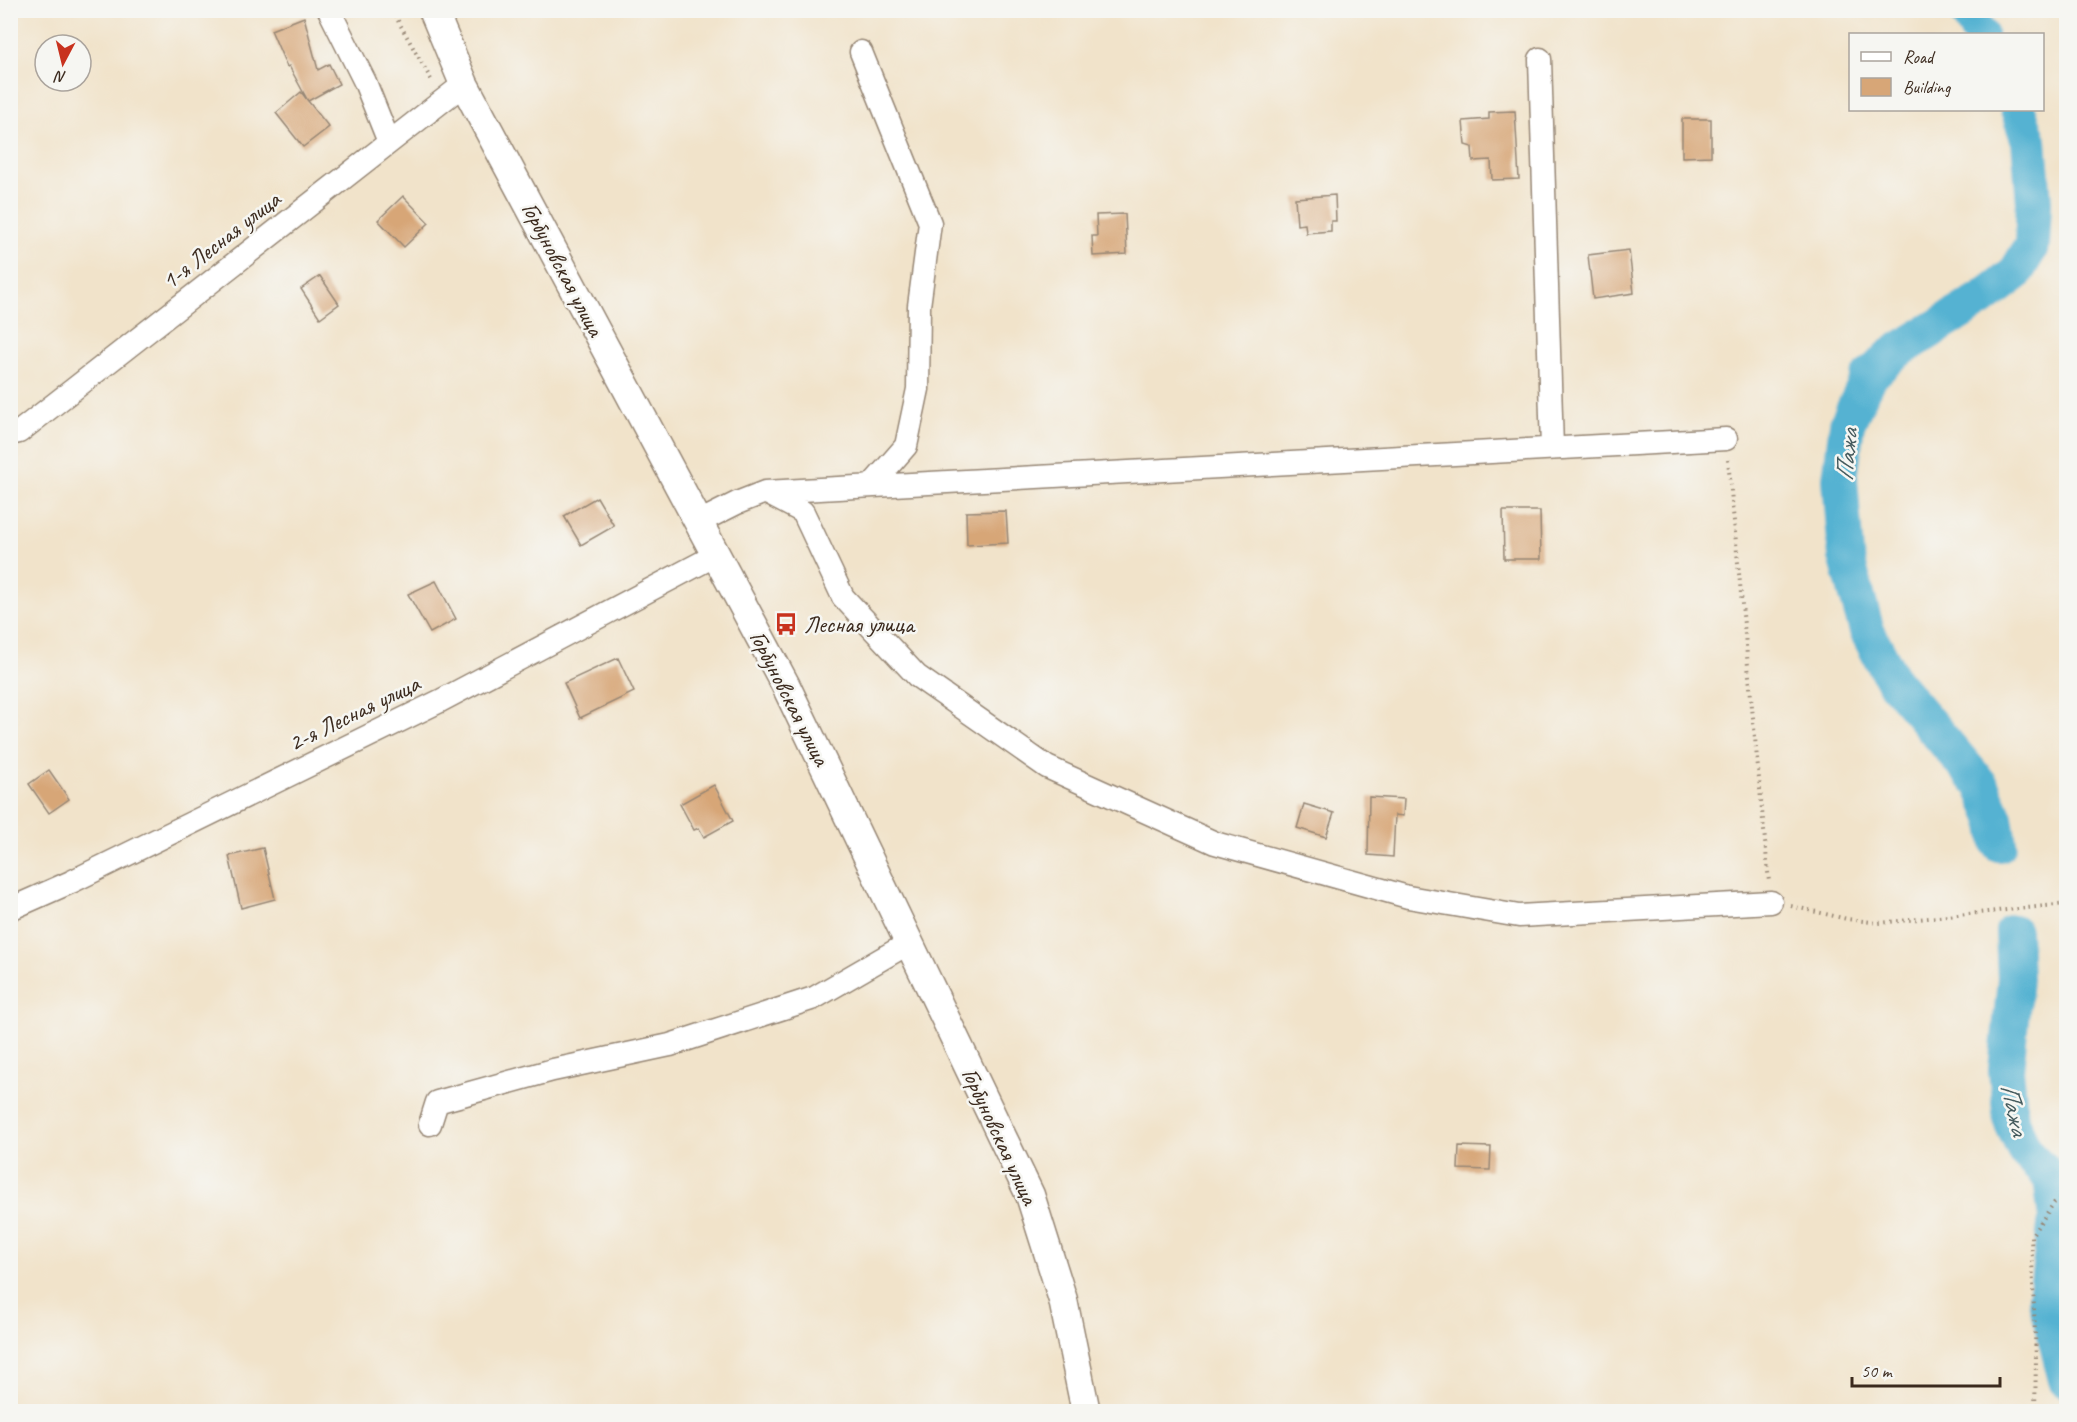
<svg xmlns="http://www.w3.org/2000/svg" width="2077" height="1422" viewBox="0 0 2077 1422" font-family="Caveat,sans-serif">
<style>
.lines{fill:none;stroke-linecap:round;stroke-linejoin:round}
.river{stroke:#54b2d2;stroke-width:36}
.building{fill:#d7a677}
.minor-casing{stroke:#968674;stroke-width:25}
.major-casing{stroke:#968674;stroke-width:31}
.path{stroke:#968674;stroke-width:4;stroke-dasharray:1.5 4.5;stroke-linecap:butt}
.minor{stroke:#fff;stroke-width:22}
.major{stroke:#fff;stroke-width:28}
.labels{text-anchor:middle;stroke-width:5;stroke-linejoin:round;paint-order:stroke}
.street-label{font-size:24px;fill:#3b2a1e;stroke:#f6f6f2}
.poi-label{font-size:24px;fill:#3b2a1e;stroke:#f6f6f2;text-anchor:start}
.water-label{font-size:26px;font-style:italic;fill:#445a5d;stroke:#f6f6f2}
</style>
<rect width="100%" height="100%" fill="#f6f6f2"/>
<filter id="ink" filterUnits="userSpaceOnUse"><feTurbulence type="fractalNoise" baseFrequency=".0167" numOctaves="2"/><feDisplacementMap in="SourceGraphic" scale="12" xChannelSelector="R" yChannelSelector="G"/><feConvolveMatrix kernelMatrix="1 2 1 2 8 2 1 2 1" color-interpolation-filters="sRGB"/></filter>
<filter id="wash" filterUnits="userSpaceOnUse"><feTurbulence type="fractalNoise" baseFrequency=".008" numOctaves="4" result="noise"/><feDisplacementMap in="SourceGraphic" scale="24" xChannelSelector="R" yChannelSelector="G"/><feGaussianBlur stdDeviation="1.35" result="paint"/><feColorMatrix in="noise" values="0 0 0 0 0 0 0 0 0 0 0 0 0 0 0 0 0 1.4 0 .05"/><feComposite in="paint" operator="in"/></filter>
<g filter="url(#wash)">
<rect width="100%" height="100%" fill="#f1e3ca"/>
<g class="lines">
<path class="river" d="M 1965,10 L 1980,34
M 1999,844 L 1995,818 L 1981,785 L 1892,679 L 1867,631 L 1846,556 L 1840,479 L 1847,424 L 1868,378 L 1893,354 L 1982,299 L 2015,274 L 2032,245 L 2034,202 L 2029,141 L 2018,110
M 2013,932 L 2015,979 L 2006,1070 L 2011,1121 L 2026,1153 L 2051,1178 L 2056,1218 L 2046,1300 L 2066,1380"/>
</g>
<g id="blocks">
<path class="building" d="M 304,17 L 318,70 L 329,64 L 339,84 L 308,101 L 329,127 L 303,147 L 276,113 L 301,92 L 308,101 L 289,66 L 287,67 L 271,30 Z
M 1515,111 L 1519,179 L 1492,180 L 1491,160 L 1473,161 L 1472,147 L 1465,145 L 1463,121 L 1489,119 L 1489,112 Z
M 1682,119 L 1711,119 L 1711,156 L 1682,157 Z
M 1335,195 L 1336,221 L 1331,221 L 1331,231 L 1306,233 L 1305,224 L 1297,225 L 1295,198 Z
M 403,196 L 429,223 L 404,247 L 378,220 Z
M 1125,214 L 1127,254 L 1093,256 L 1092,236 L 1097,236 L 1096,215 Z
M 1629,250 L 1634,293 L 1593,299 L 1588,255 Z
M 320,276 L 339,304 L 320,318 L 301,289 Z
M 597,497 L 614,526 L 581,545 L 564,516 Z
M 1006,511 L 1008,543 L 967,545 L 966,512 Z
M 1503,511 L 1540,511 L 1541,559 L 1504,559 Z
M 436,581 L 456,619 L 430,633 L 408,594 Z
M 618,658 L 634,692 L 580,718 L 564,683 Z
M 49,770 L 69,799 L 49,813 L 29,784 Z
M 714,785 L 733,821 L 704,837 L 699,828 L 694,830 L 680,804 Z
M 1369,797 L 1404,799 L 1403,816 L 1395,815 L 1393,857 L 1368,855 Z
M 1304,804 L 1334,813 L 1326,837 L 1297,828 Z
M 263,848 L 275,899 L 241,908 L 229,856 Z
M 1459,1146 L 1491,1147 L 1490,1170 L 1458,1169 Z"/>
</g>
</g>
<g filter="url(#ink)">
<use href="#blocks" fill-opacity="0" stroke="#968674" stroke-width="1.5"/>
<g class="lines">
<g class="minor-casing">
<path id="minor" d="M 329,10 L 365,82 L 389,142
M 861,52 L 930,223 L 919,306 L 918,389 L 906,446 L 871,486
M 1540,59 L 1552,448
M 10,434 L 19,432 L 464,84
M 765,492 L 803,512 L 843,597 L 917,676 L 1047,767 L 1215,843 L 1408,897 L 1519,916 L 1771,902
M 699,522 L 737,503 L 765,492 L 1726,439
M 10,909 L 71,882 L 440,701 L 716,555
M 430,1124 L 437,1102 L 553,1070 L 670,1045 L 814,998 L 909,943"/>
</g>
<g class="major-casing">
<path id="major" d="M 433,10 L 464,84 L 785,684 L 1030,1195 L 1063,1300 L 1086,1412"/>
</g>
<path class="path" d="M 392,10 L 433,83
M 1728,460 L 1769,882
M 1791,906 L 1847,919 L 1879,923 L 2066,904
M 2035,1412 L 2036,1358 L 2031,1236 L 2054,1203 L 2066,1195"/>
<use href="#minor" class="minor"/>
<use href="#major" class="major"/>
</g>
</g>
<defs>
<g id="bus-bare" transform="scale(1.8)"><path d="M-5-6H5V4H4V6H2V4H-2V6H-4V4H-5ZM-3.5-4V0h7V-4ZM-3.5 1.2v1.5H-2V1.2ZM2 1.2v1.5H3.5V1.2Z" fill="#c8321e" stroke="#f6f6f2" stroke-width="2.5" paint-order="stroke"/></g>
</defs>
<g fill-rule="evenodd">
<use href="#bus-bare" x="786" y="624"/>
</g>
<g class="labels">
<g class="street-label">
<text transform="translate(221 240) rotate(-38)" y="8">1-я Лесная улица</text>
<text transform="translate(563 269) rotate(62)" y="8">Горбуновская улица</text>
<text transform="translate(790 698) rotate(63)" y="8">Горбуновская улица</text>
<text transform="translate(354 713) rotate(-26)" y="8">2-я Лесная улица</text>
<text transform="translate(1000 1136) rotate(65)" y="8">Горбуновская улица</text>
</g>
<g class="poi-label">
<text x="804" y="632">Лесная улица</text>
</g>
<g class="water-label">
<text transform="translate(1846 455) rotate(-84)" y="9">Пажа</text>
<text transform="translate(2015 1109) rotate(77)" y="9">Пажа</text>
</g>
</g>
<rect width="2077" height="1422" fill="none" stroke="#f6f6f2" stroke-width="36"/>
<rect x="1849" y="33" width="195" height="78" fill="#f6f6f2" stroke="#aba49d" stroke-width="1.5"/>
<rect x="1861" y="52" width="30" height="9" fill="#ffffff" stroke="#aba49d" stroke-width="1.5"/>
<text x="1903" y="63" font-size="18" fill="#3b2a1e">Road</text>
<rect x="1861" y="78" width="30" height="18" fill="#d7a677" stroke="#aba49d" stroke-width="1.5"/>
<text x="1903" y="93" font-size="18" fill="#3b2a1e">Building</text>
<g transform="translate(63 63) rotate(187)"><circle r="28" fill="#f6f6f2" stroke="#aba49d" stroke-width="1.5"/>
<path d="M0-4.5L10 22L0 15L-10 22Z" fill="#c8321e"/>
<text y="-9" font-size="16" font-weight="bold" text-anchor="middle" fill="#3b2a1e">N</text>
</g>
<path d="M1852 1377v9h148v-9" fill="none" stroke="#3b2a1e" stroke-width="3"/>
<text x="1861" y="1377" font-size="18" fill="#3b2a1e" stroke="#f6f6f2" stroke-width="4.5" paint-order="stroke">50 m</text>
</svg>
